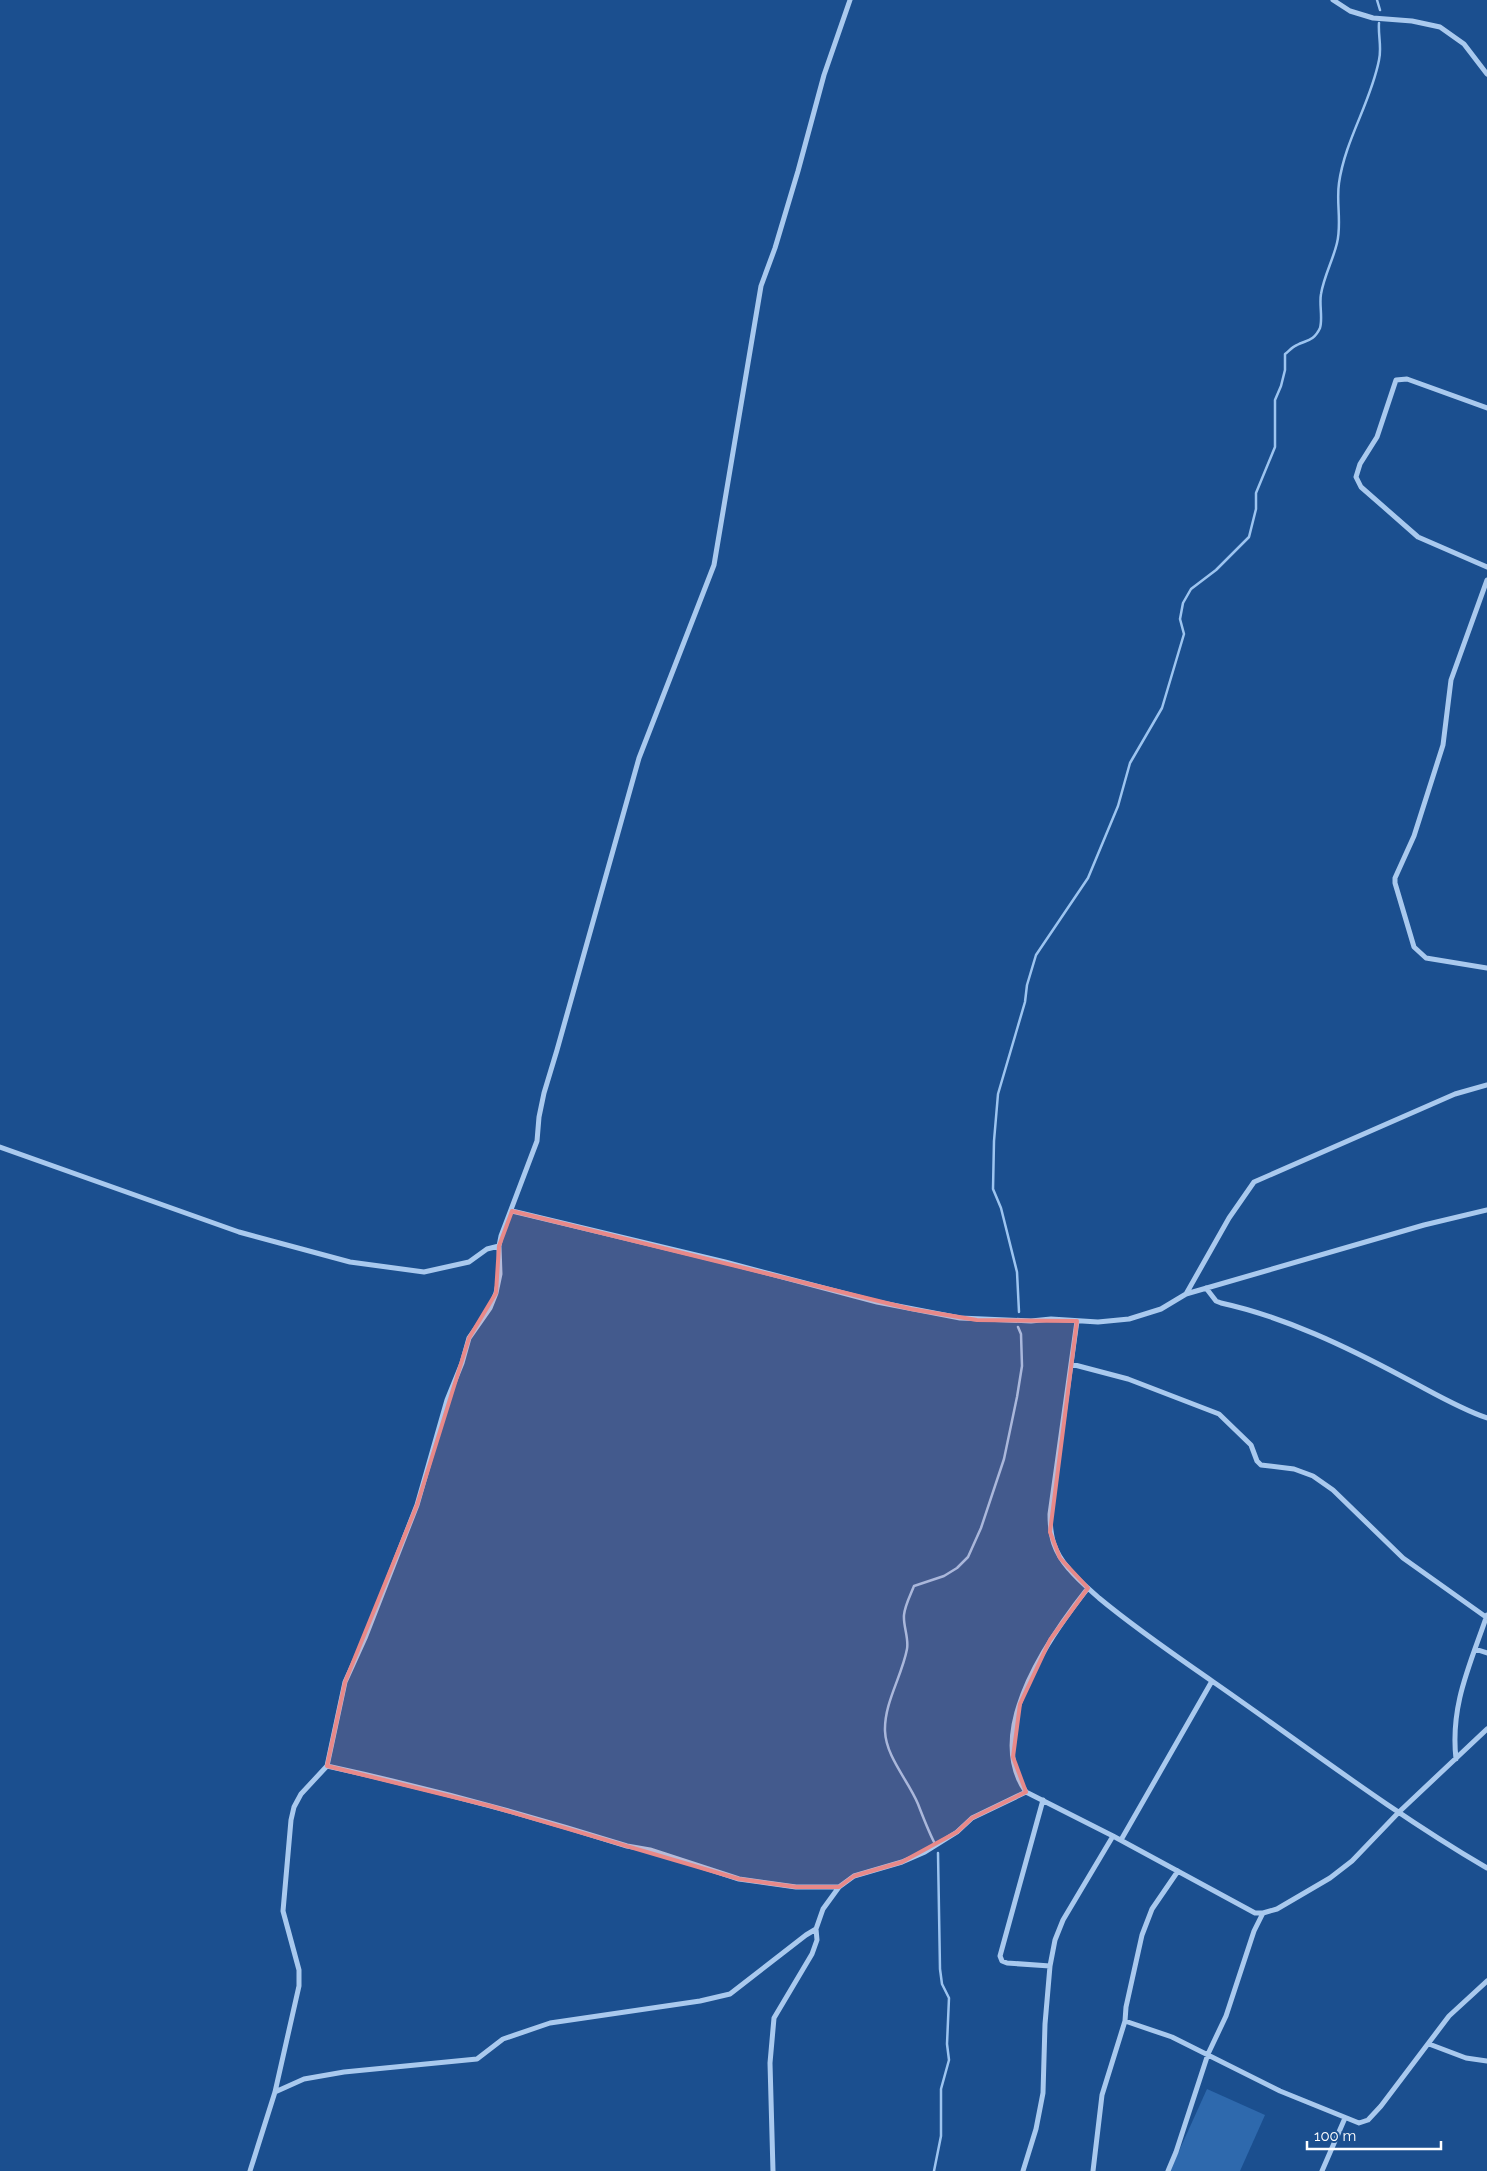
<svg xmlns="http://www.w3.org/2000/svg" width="1487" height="2171" viewBox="0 0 1487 2171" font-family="Raleway,sans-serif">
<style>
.green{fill:#2e69ad}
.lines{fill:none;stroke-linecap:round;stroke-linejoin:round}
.stream{stroke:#9cc4f0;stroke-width:2.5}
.minor{stroke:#a9c9ee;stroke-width:5}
.marked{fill:#e88989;fill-opacity:0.2;stroke:#e88989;stroke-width:4;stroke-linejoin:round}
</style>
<rect width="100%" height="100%" fill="#1b4f8f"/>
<path class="green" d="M 1207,2089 L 1265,2115 L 1240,2171 L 1170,2171 Z"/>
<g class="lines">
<path class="stream" d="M 1377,0 L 1380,10
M 1019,1312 L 1017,1272 L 1001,1208 L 993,1189 L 994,1141 L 998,1094 L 1025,1002 L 1027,985 L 1036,955 L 1088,878 L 1118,806 L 1130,763 L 1162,708 L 1184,634 L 1180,619 L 1183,603 L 1191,589 L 1216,570 L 1249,537 L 1256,509 L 1256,493 L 1275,447 L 1275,400 L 1281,386 L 1285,370 L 1285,354 C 1288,352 1292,347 1297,345 C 1307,340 1314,341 1320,328 C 1323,318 1319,304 1321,294 C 1324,276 1333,260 1337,243 C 1342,223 1336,203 1339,183 C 1345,140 1371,102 1379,60 C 1382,47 1378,36 1379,23
M 934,1842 C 928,1830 923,1817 918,1804 C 908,1780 886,1757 885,1731 C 884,1703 902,1676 907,1649 C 909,1638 903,1626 904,1615 C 905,1605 910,1596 914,1586 L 944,1576 L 957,1568 L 968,1557 L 981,1528 L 1004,1459 L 1017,1397 L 1022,1366 L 1021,1334 L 1018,1327
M 934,2171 L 941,2136 L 941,2089 L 949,2060 L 947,2044 L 949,1998 L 942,1984 L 940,1969 L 938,1853"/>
<path class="minor" d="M 1333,0 L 1350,11 L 1373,18 L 1412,21 L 1440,27 L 1464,44 L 1487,74
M 1487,408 L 1407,379 L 1396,380 L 1377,437 L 1360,464 L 1356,477 L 1361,487 L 1418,537 L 1487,567
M 1487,580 L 1451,680 L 1443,745 L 1414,836 L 1395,878 L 1395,883 L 1414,947 L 1426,958 L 1487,968
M 0,1147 L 239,1232 L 350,1262 L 424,1272 L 469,1262 L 487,1249 L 499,1246
M 512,1211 L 725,1262 L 877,1302 L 960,1318 L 1031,1321 L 1051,1319 L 1098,1322 L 1129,1319 L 1161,1309 L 1186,1294 L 1229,1218 L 1254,1182 L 1455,1094 L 1487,1085
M 1206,1288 L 1216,1301 L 1221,1303 C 1285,1317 1347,1347 1405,1378 C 1432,1392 1458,1408 1487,1418
M 1186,1294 L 1424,1225 L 1487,1210
M 1077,1321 L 1050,1514 C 1050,1537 1054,1552 1069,1569 C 1078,1580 1089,1589 1099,1598 C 1135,1628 1173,1654 1212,1681 C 1303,1744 1391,1812 1487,1868
M 1071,1364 L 1128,1379 L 1219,1414 L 1251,1445 L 1257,1461 L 1261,1465 L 1294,1469 L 1313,1476 L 1333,1490 L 1403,1558 L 1486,1617
M 1088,1588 C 1050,1636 983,1730 1026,1792 L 1113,1836 L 1255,1913 L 1263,1913 L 1277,1909 L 1330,1878 L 1352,1861 L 1399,1812 L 1487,1729
M 1475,1649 L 1487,1653
M 1456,1759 C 1450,1705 1470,1665 1487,1615
M 327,1766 C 428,1788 529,1815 627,1846 L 650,1850 L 739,1879 L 796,1887 L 839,1887 L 854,1876 L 902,1862 L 925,1852 L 957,1832 L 972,1818 L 1026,1792
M 1043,1800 L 1000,1956 L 1002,1961 L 1007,1963 L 1050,1966
M 1121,1840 L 1212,1681
M 1125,2021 L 1172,2037 L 1280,2091 L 1359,2123 L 1368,2120 L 1381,2106 L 1449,2016 L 1487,1981
M 1429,2044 L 1466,2058 L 1487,2061
M 275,2092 L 304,2079 L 344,2072 L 477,2059 L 503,2039 L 550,2023 L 700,2001 L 730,1994 L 806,1935 L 816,1929 L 823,1909 L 839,1887
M 250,2171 L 275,2092 L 299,1986 L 299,1970 L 283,1911 L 291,1820 L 294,1807 L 301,1794 L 327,1766 L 345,1682 L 365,1638 L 417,1505 L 447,1400 L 462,1363 L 469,1338 L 490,1308 L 496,1293 L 500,1274 L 499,1246 L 501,1236 L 537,1141 L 539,1117 L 544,1093 L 557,1050 L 639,758 L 714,565 L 761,286 L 775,248 L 798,171 L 824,75 L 850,0
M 773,2171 L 770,2063 L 774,2018 L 812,1954 L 817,1940 L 816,1929
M 1023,2171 L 1036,2129 L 1043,2093 L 1045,2024 L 1050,1966 L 1055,1940 L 1063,1920 L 1113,1836
M 1093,2171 L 1102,2095 L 1125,2021 L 1126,2007 L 1142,1935 L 1152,1909 L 1178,1871
M 1168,2171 L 1176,2152 L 1208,2054 L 1226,2016 L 1254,1931 L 1263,1913
M 1322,2171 L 1345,2118"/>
</g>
<path class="marked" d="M 512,1211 L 911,1309 L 977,1320 L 1077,1321 L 1050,1532 L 1060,1558 L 1088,1588 L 1050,1640 L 1020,1704 L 1013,1757 L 1026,1792 L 972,1818 L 957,1832 L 902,1862 L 854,1876 L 839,1887 L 796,1887 L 739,1879 L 490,1806 L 327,1766 L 345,1682 L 417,1505 L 469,1338 L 496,1293 L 499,1246 Z"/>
<path d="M1307 2141v8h134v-8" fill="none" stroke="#ffffff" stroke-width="2.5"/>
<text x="1314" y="2141" font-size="15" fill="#ffffff" stroke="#1b4f8f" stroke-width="4" paint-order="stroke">100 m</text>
</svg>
